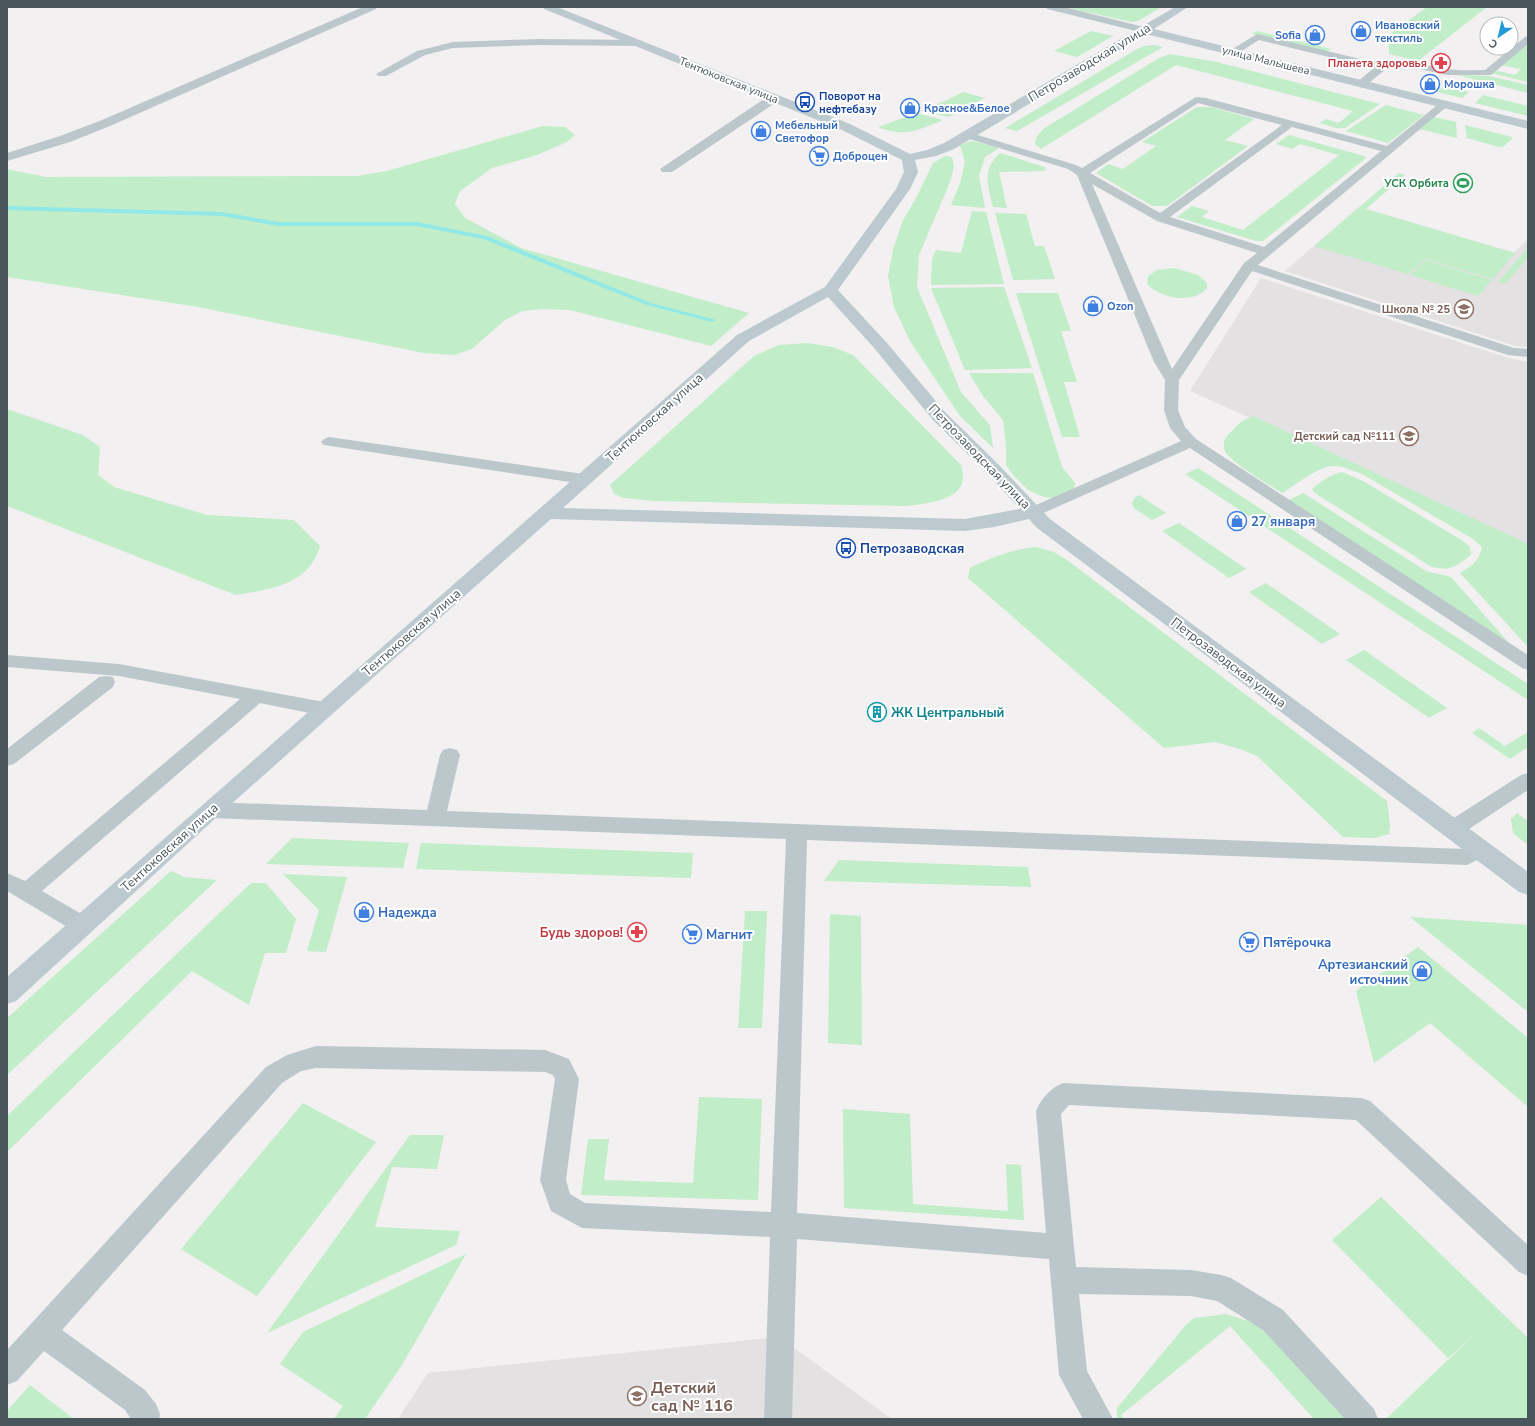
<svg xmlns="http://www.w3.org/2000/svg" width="1535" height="1426" viewBox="0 0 1535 1426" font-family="'Nunito Sans',sans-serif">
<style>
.education{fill:#e3e1e1}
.green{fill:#c1edc8}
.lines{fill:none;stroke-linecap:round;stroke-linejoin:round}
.stream{fill:#90e8e7;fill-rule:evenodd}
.lane{fill:#bcc7cc;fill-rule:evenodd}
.street{fill:#bcc7cc;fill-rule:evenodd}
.secondary{fill:#bccad0;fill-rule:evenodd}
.labels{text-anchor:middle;stroke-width:4;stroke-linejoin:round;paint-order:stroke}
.far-shop-label{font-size:11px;font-weight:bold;fill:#366cbe;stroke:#fff;text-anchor:start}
.far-street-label{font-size:11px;fill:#49575c;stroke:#fff}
.far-health-label{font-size:11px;font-weight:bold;fill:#be3a42;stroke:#fff;text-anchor:end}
.far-transit-label{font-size:11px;font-weight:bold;fill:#164399;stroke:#fff;text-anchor:start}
.far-leisure-label{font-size:11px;font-weight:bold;fill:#27864d;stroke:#fff;text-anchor:end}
.far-education-label{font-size:11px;font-weight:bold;fill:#785e54;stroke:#fff;text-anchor:end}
.street-label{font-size:13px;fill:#49575c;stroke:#fff}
.shop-label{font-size:13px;font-weight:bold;fill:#366cbe;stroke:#fff;text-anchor:start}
.transit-label{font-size:13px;font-weight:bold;fill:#164399;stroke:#fff;text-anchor:start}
.culture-label{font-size:13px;font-weight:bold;fill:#0d838f;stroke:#fff;text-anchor:start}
.health-label{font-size:13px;font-weight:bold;fill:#be3a42;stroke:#fff;text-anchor:end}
.near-education-label{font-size:16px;font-weight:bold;fill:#785e54;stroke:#fff;text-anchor:start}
</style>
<rect width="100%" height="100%" fill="#f2f0f0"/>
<path class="education" d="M 1359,207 L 1514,253 L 1528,239 L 1528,347 L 1515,346 L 1285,271 Z
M 1261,278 L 1508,358 L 1528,362 L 1528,546 L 1391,481 L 1190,391 Z
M 779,1337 L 892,1419 L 398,1419 L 428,1373 Z"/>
<path class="green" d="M 1064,7 L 1162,7 L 1138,21 L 1132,22 Z
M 1427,7 L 1487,7 L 1418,61 L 1389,54 L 1389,35 Z
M 1091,31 L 1113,36 L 1077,57 L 1054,51 Z
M 1257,31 L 1331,49 L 1326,52 L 1252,34 Z
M 1528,41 L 1528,82 L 1491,73 L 1493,70 L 1515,75 L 1521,69 L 1500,65 Z
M 1154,45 L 1163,47 L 1017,131 L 1005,128 L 1137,49 L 1145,46 Z
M 1170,54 L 1217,62 L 1380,104 L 1345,128 L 1336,128 L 1320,123 L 1326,119 L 1339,123 L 1353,111 L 1176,65 L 1041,149 L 1035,144 L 1036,138 L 1043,129 L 1159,58 Z
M 1457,75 L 1489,76 L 1528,85 L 1528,93 Z
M 1444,86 L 1469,92 L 1462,98 L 1437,92 Z
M 963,92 L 985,98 L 949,117 L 921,111 L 945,101 Z
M 1483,95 L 1528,106 L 1528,116 L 1475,103 Z
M 1386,105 L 1424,115 L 1388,143 L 1346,131 Z
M 1197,107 L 1211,107 L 1254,119 L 1225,140 L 1248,146 L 1167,206 L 1152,206 L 1096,173 L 1108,164 L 1123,169 L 1156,146 L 1142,142 Z
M 917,113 L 943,120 C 918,130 905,138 878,127 Z
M 1434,117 L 1456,122 L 1457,138 L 1419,129 Z
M 1465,125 L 1512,137 L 1513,138 L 1503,147 L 1499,147 L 1467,138 Z
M 543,126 L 565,127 L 575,135 L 567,142 L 537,155 L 492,168 L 460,191 L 455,204 L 465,218 L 521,248 L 749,313 L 711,346 L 570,310 L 542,309 L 523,311 L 505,320 L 472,349 L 454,355 L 424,353 L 198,307 L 7,277 L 7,169 L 46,177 L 357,176 L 387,171 Z
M 1289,135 L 1364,156 L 1366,158 L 1263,241 L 1256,241 L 1177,217 L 1192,206 L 1209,211 L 1202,217 L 1243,230 L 1339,155 L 1300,144 L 1292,149 L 1276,144 Z
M 972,141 L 995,146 L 998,149 L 985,157 L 979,176 L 985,208 L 951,205 L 960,183 L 965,162 L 960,145 Z
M 1000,153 L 1045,167 L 1045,171 L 999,172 L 1007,208 L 993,207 C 988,184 981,171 1000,153 Z
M 945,156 L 952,157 L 954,166 L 950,182 L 919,255 L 917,287 L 961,392 L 990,425 L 993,448 L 960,416 L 910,341 L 894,307 L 888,276 L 893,250 L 903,220 L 915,200 L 933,163 Z
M 1399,173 L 1405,175 L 1366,209 L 1515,253 L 1493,279 L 1426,259 L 1408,274 L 1314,246 Z
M 972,211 L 986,212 L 1004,284 L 931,285 L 932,259 L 936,250 L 961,253 Z
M 995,213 L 1026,214 L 1035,246 L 1044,246 L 1055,279 L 1013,280 Z
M 1526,250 L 1528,250 L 1528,257 L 1505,284 L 1498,282 Z
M 1426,260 L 1492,280 L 1478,296 L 1410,275 Z
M 1174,268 L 1198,275 L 1207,283 L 1207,288 C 1193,305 1160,298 1147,284 L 1148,276 L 1157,270 Z
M 1004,287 L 1032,368 L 965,370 L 931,288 Z
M 1016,293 L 1058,293 L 1071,331 L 1061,331 L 1077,382 L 1064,382 L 1080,437 L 1062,437 Z
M 808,343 L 832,347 L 853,355 L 961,465 C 962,469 963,474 963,478 C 962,501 923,504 906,506 L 654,501 L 624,498 L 614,494 L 610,485 L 754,356 L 779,345 Z
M 969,373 L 1033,373 L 1062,467 L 1075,483 L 1074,489 L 1055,498 L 1044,497 L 1028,490 L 1013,475 L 1006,465 L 1006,445 L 1003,420 L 983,396 Z
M 7,409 L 83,435 L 100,447 L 98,475 L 114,487 L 207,515 L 294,520 L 320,546 C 309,585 271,589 236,595 L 7,506 Z
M 1253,416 L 1528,544 L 1528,647 L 1460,573 C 1471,566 1480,561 1482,547 L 1473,539 L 1362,474 C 1353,471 1344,466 1335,466 C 1319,465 1296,485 1282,493 C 1271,486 1230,462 1225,451 C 1222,443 1225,437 1231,432 C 1238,424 1243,420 1253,416 Z
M 1198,468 L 1528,684 L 1528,700 L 1185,474 Z
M 1342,472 L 1363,481 L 1463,541 L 1470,547 L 1471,555 C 1455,567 1451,572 1430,566 L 1315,493 L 1312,489 C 1321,481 1330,475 1342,472 Z
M 1303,493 L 1426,571 L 1451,577 L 1516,651 L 1285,502 Z
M 1139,495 L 1166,513 L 1152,520 L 1135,509 L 1132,504 L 1135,497 Z
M 1179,523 L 1246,569 L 1229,578 L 1162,531 Z
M 1036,547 L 1054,552 L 1067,560 L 1387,801 L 1390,824 L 1389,834 L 1375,838 L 1343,837 L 1257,756 L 1240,749 L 1215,742 L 1164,748 L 968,578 L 970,568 C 989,558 1014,549 1036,547 Z
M 1266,583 L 1340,634 L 1322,644 L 1249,592 Z
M 1364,650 L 1447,708 L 1429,718 L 1346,660 Z
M 1479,728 L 1505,746 L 1528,732 L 1528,747 L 1510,759 L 1472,733 Z
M 1517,813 L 1528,821 L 1528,845 L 1513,833 L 1511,819 Z
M 292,838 L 409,843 L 403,868 L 266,864 Z
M 421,843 L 693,853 L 691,878 L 416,869 Z
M 839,860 L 1028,867 L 1031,887 L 824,881 Z
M 171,871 L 184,877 L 217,880 L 7,1075 L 7,1018 Z
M 283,874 L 347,877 L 326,952 L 307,951 L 319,910 Z
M 251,883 L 266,883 L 296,919 L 286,953 L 265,953 L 249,1005 L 192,971 L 7,1152 L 7,1116 Z
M 745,911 L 767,911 L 762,1028 L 738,1028 Z
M 830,914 L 861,916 L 862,1045 L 828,1043 Z
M 1410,917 L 1528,925 L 1528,1012 Z
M 1418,947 L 1528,1038 L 1528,1107 L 1430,1023 L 1374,1063 L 1356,991 Z
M 699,1097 L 762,1099 L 758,1200 L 581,1195 L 588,1139 L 609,1139 L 604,1180 L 693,1183 Z
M 303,1103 L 376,1142 L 257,1296 L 181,1249 Z
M 843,1109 L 910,1114 L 913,1204 L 1008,1211 L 1006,1164 L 1021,1165 L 1024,1220 L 844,1208 Z
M 410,1135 L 444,1135 L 437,1169 L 392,1167 L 375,1227 L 460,1231 L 456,1245 L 267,1333 Z
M 1381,1197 L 1528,1338 L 1528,1419 L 1386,1419 L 1474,1335 L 1448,1358 L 1332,1240 Z
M 466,1254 L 402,1365 L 365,1419 L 334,1419 L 343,1406 L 280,1364 L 303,1332 Z
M 1226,1314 L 1267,1327 L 1351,1419 L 1314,1419 L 1230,1326 L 1121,1415 L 1124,1419 L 1117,1419 L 1117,1408 L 1185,1326 L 1194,1318 Z
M 30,1385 L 74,1419 L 7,1419 L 7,1411 Z"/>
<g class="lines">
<path class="stream" d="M 7,206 L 222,212 L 278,222 L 417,222 L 487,236 L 651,303 L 716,320 L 712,322 L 647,305 L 483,239 L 417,226 L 278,226 L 222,216 L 7,210 Z"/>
<path class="lane" d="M 1257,34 L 1381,64 C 1404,56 1424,66 1447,69 C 1459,71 1472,70 1485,70 L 1525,37 L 1528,36 L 1528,44 L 1491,75 L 1447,75 L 1415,68 L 1395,66 L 1386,69 L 1365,86 L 1361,87 L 1356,84 L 1357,82 L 1374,68 L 1259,40 L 1237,54 L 1231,54 L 1229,52 L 1231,50 Z
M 1196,97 L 1206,98 L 1387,146 L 1441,102 L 1449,102 L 1450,104 L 1258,265 L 1514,348 L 1528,349 L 1528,357 L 1508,355 L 1252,271 L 1179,380 L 1178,410 L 1185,427 L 1196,439 L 1528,655 L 1528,670 L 1522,668 L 1190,448 L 1039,515 L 1033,517 L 1027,515 L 1025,512 L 1027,509 L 1181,441 L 1170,428 L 1164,410 L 1165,380 L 1154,362 L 1077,175 L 1068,169 L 963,137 L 961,135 L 963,133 L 971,133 L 1076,165 L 1082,168 ZM 1198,103 L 1282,125 L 1160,213 L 1090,173 ZM 1292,127 L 1381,151 L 1264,247 L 1170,217 ZM 1092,184 L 1157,221 L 1257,253 L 1244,263 L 1172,369 Z
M 329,437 L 583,474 L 589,476 L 591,479 L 589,482 L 583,484 L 324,445 L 321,442 L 324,439 Z
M 7,655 L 119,664 L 324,702 L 331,704 L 333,709 L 331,714 L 324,716 L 260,703 L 42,891 L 90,919 L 93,925 L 90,931 L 82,934 L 74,931 L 7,891 L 7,873 L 25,881 L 240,699 L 119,676 L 7,667 Z
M 106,676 L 113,677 L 115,682 L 113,687 L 14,764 L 7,766 L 7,749 L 99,677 Z
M 450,748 L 457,750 L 460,755 L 447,811 L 1464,849 L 1480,841 L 1487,843 L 1490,849 L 1487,855 L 1467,865 L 807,840 L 797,1213 L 1046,1233 L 1036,1111 C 1041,1099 1050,1088 1063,1083 L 1361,1098 L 1370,1101 L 1528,1245 L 1528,1276 L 1519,1272 L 1356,1120 L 1069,1105 L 1061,1114 L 1076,1267 L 1191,1270 L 1221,1275 L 1231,1278 L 1283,1310 L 1374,1409 L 1378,1419 L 1345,1419 L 1263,1330 L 1217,1301 L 1191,1296 L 1079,1294 L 1087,1371 L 1113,1419 L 1083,1419 L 1059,1375 L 1049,1259 L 797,1239 L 792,1419 L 764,1419 L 770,1237 L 582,1228 L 551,1211 L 540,1180 L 555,1079 L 553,1075 L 545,1072 L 316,1068 L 301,1071 L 282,1083 L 62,1330 L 145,1390 L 156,1404 L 160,1414 L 159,1419 L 131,1419 L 125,1410 L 44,1351 L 17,1381 L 7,1385 L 7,1350 L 266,1067 L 287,1055 L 316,1046 L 545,1050 L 569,1059 L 579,1079 L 566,1180 L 570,1194 L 585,1203 L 771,1212 L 786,839 L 210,818 L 203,815 L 200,810 L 203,805 L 210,802 L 427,810 L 440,755 L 443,750 Z
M 1528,773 L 1528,790 L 1460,835 L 1453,837 L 1446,835 L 1443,829 L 1446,823 L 1521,775 Z"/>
<path class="street" d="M 363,7 L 377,7 L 376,9 L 110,126 L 70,142 L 7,161 L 7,153 L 60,136 L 102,120 Z
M 1046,7 L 1064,7 L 1148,28 L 1150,30 L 1144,33 L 1047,9 Z
M 540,39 L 640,40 L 646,43 L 640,46 L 540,45 L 453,48 L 425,55 L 386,76 L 378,76 L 376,74 L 417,51 L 453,42 Z
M 774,94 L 780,98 L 778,101 L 672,172 L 662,172 L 660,169 L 770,95 Z"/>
<path class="secondary" d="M 543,7 L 557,7 L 850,124 L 910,154 L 927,150 L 944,143 L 1175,7 L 1188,7 L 1154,29 L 1528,121 L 1528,129 L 1146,34 L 954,149 L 936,156 L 915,160 L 918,172 L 910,189 L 838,290 L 887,343 L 945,412 L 999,465 L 1050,519 L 1528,872 L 1528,895 L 1519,892 L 1036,527 L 1029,519 L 994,527 L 965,531 L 551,519 L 218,816 L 16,1001 L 7,1004 L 7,977 L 737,335 L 825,287 L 896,189 L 904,172 L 902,160 L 842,130 L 544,9 ZM 828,297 L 875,349 L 933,420 L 987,473 L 1020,509 L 965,519 L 563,508 L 749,341 Z"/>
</g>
<defs>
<g id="shop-ring" transform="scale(1)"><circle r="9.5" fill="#fff" stroke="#3f7fe0" stroke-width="1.5"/><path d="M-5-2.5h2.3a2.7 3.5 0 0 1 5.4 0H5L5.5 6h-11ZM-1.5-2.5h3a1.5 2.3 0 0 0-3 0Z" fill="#3f7fe0"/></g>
<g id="pharmacy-ring" transform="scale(1)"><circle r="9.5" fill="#fff" stroke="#e0444e" stroke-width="1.5"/><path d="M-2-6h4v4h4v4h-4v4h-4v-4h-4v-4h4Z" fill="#e0444e"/></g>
<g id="bus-ring" transform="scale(1)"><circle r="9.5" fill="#fff" stroke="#1a4fb4" stroke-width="1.5"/><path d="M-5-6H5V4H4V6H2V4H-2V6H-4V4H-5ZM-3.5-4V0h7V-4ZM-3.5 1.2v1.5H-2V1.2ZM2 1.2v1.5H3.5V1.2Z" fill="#1a4fb4"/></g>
<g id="supermarket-ring" transform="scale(1)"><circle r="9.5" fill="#fff" stroke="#3f7fe0" stroke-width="1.5"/><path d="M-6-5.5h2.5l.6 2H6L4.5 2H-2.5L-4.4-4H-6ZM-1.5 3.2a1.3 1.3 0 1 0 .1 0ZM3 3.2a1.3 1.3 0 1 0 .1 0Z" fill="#3f7fe0"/></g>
<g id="stadium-ring" transform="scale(1)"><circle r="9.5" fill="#fff" stroke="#2e9e5b" stroke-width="1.5"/><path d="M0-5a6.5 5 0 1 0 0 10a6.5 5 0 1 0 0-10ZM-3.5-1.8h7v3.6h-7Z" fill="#2e9e5b"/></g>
<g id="school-ring" transform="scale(1)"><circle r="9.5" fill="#fff" stroke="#8d6e63" stroke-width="1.5"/><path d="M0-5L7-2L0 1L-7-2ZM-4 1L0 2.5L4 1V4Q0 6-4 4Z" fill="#8d6e63"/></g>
<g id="building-ring" transform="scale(1)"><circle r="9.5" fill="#fff" stroke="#0f9aa8" stroke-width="1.5"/><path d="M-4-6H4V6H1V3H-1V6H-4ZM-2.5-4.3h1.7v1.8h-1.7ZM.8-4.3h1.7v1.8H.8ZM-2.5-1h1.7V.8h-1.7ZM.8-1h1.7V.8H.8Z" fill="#0f9aa8"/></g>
</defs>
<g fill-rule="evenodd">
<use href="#shop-ring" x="1361" y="31"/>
<use href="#shop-ring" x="1315" y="35"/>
<use href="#pharmacy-ring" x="1441" y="63"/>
<use href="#shop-ring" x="1430" y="84"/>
<use href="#bus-ring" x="805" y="102"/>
<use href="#shop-ring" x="910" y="108"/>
<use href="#shop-ring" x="761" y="131"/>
<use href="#supermarket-ring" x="819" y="156"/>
<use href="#stadium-ring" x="1463" y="183"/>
<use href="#shop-ring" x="1093" y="306"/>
<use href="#school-ring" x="1464" y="309"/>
<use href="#school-ring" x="1409" y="436"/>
<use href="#shop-ring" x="1237" y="521"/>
<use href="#bus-ring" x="846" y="548"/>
<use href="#building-ring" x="877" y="712"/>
<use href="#shop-ring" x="364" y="912"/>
<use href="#pharmacy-ring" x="637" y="932"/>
<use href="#supermarket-ring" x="692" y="934"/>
<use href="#supermarket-ring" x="1249" y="942"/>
<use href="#shop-ring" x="1422" y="971"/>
<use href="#school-ring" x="637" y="1396"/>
</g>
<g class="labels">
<g class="far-shop-label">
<text x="1375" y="29">Ивановский<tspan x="1375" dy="13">текстиль</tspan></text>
<text x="1301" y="39" text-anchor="end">Sofia</text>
<text x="1444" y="88">Морошка</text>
<text x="924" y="112">Красное&amp;Белое</text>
<text x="775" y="129">Мебельный<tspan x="775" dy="13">Светофор</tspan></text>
<text x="833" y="160">Доброцен</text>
<text x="1107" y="310">Ozon</text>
</g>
<g class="far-street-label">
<text transform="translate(1266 60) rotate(14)" y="4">улица Малышева</text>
<text transform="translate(729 80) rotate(22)" y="4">Тентюковская улица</text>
</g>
<g class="far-health-label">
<text x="1427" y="67">Планета здоровья</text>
</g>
<g class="far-transit-label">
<text x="819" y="100">Поворот на<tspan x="819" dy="13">нефтебазу</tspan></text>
</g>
<g class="far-leisure-label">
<text x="1449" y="187">УСК Орбита</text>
</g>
<g class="far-education-label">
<text x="1450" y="313">Школа № 25</text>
<text x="1395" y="440">Детский сад №111</text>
</g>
<g class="street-label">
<text transform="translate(1089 62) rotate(-31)" y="5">Петрозаводская улица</text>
<text transform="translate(654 417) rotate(-42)" y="5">Тентюковская улица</text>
<text transform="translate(980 456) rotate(46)" y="5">Петрозаводская улица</text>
<text transform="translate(411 632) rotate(-41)" y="5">Тентюковская улица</text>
<text transform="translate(1229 662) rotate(37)" y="5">Петрозаводская улица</text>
<text transform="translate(169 847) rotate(-42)" y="5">Тентюковская улица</text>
</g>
<g class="shop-label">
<text x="1251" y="526">27 января</text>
<text x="378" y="917">Надежда</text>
<text x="706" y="939">Магнит</text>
<text x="1263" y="947">Пятёрочка</text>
<text x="1408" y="969" text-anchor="end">Артезианский<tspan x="1408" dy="15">источник</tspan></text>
</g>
<g class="transit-label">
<text x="860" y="553">Петрозаводская</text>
</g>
<g class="culture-label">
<text x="891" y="717">ЖК Центральный</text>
</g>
<g class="health-label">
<text x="623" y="937">Будь здоров!</text>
</g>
<g class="near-education-label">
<text x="651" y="1393">Детский<tspan x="651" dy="18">сад № 116</tspan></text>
</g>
</g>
<rect width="1535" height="1426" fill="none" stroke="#49575c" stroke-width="16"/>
<g transform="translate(1499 36) rotate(215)"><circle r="19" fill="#ffffff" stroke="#b6bcbe"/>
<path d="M0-3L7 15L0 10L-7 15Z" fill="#2299d9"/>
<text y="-6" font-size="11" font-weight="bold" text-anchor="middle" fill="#49575c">С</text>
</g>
</svg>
